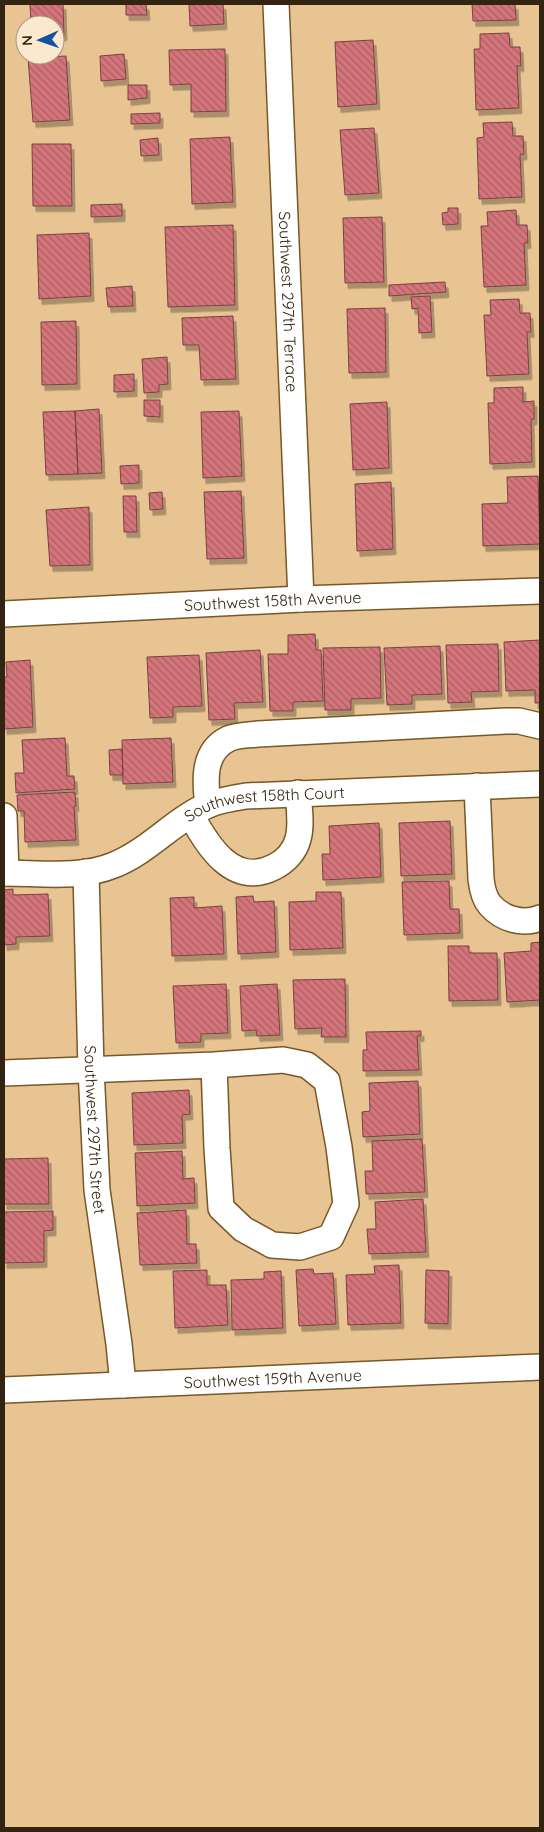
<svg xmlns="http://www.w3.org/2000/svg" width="544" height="1832" viewBox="0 0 544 1832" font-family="Quicksand,sans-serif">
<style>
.building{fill:url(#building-back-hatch);stroke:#794145;filter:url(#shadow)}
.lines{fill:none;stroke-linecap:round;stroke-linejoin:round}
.minor-casing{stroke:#775828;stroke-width:28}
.minor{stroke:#fff;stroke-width:25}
.labels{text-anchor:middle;stroke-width:5;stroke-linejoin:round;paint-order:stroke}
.street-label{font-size:16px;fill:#322410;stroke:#fae8cf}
</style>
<defs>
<pattern id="building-back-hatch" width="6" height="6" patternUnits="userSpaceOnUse" patternTransform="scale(1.25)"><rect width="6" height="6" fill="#d3747a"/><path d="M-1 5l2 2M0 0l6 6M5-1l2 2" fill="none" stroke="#ac5f63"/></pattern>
<filter id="shadow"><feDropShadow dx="3" dy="5.5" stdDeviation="0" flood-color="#0004"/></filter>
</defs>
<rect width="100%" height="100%" fill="#e7c492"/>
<path class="building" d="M 30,4 L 63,4 L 64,35 L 55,36 L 55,25 L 31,25 Z
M 126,4 L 146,4 L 147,15 L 126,15 Z
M 189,4 L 223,4 L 224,24 L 190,26 Z
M 472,4 L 515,4 L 516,20 L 473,21 Z
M 509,33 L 510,47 L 520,47 L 521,66 L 517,66 L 519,108 L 476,110 L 474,49 L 480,49 L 480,34 Z
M 373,40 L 377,104 L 338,107 L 335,42 Z
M 225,49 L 226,111 L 191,112 L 191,84 L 170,85 L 169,50 Z
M 124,54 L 126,79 L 101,81 L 100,56 Z
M 66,56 L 70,120 L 33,122 L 28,58 Z
M 128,85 L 147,85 L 147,98 L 128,100 Z
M 160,113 L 160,123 L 131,124 L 131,114 Z
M 512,122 L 513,136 L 523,136 L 524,154 L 520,155 L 522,197 L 479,199 L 477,138 L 484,137 L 483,123 Z
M 374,128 L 379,193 L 345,195 L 340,130 Z
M 230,137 L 233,202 L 192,204 L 190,139 Z
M 158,138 L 159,155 L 141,156 L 140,140 Z
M 32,144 L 71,144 L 72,206 L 33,206 Z
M 122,204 L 122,216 L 91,217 L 91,205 Z
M 448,208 L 458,208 L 458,224 L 443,225 L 442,213 L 448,212 Z
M 516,210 L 517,225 L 527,225 L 528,243 L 524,243 L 526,285 L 484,287 L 481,226 L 488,226 L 487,212 Z
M 382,217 L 384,282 L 345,283 L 343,218 Z
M 233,225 L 235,305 L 168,307 L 165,227 Z
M 89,233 L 91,296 L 39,299 L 37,235 Z
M 445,282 L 446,292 L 389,296 L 389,285 Z
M 132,286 L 133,306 L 108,307 L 106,288 Z
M 430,296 L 432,332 L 419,333 L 418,308 L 412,309 L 411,297 Z
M 519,299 L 520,313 L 530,313 L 531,332 L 527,332 L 529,374 L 487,376 L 484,315 L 491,315 L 490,300 Z
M 385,308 L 386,372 L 349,373 L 347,309 Z
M 233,316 L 236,379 L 201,380 L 199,345 L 183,345 L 182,318 Z
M 76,321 L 77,384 L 42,385 L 41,322 Z
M 167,357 L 168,384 L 159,385 L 159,392 L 144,393 L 142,359 Z
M 134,374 L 134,391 L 114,392 L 114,375 Z
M 523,387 L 523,402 L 534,401 L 534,419 L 531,420 L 532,462 L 490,464 L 488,403 L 494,403 L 494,388 Z
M 144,400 L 160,400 L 160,417 L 144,416 Z
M 387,402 L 389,468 L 353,470 L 350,404 Z
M 99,409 L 102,473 L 78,474 L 75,411 Z
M 75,411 L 78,474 L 46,475 L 43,412 Z
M 239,411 L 242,476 L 203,478 L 201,412 Z
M 139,465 L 139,483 L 121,484 L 120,466 Z
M 538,476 L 540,544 L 483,546 L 482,504 L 508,503 L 507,477 Z
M 391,482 L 393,549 L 357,551 L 355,484 Z
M 241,491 L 244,558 L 207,559 L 204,492 Z
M 162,492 L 163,509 L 150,510 L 149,493 Z
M 123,496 L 136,496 L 137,532 L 124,532 Z
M 89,507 L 90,565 L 50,566 L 46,510 Z
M 315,634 L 316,650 L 321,650 L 323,701 L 293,702 L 293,711 L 270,711 L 268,654 L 288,654 L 288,635 Z
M 540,640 L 540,703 L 535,703 L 535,690 L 506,691 L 504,642 Z
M 498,644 L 499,691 L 471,692 L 472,702 L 448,703 L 446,645 Z
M 440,646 L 442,694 L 412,695 L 412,704 L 387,705 L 384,648 Z
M 380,647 L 381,698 L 351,699 L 351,710 L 325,710 L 323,648 Z
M 260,650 L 263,702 L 234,703 L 235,719 L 209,720 L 206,653 Z
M 199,655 L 202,706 L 173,707 L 173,717 L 150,718 L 147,657 Z
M 30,660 L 33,727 L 4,729 L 4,677 L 7,677 L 6,662 Z
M 65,738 L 67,776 L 74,776 L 75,789 L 16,793 L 15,773 L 24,773 L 22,740 Z
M 171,738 L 173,782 L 123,784 L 122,740 Z
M 122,749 L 123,775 L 110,775 L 109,750 Z
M 75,792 L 76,806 L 74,806 L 76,840 L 25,842 L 24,811 L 18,811 L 17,795 Z
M 450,821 L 452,874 L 401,876 L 399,823 Z
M 379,823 L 381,877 L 323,880 L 322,854 L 330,854 L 329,826 Z
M 449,881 L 450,909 L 459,909 L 460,933 L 404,935 L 402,882 Z
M 13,889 L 13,895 L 48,894 L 50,936 L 16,937 L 16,944 L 4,945 L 4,890 Z
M 316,892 L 341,892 L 343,948 L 290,950 L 289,902 L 316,901 Z
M 253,896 L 254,902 L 274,901 L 276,952 L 238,954 L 236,897 Z
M 194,897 L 194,908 L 222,906 L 224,954 L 172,956 L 170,898 Z
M 540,942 L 540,1000 L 507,1002 L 504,953 L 531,951 L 531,943 Z
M 448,946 L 469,946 L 469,953 L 497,953 L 498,1000 L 449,1001 Z
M 345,979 L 346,1037 L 321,1037 L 322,1028 L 295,1029 L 293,980 Z
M 226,984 L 228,1033 L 201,1034 L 201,1042 L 176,1043 L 173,986 Z
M 277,984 L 280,1035 L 257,1036 L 256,1030 L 242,1031 L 240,986 Z
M 421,1031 L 421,1036 L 417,1036 L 419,1070 L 363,1071 L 363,1050 L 367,1050 L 366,1032 Z
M 418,1081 L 420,1134 L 363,1137 L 362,1112 L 370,1111 L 369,1083 Z
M 189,1090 L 190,1114 L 182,1115 L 183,1143 L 134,1145 L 132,1093 Z
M 422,1139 L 425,1192 L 366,1194 L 365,1171 L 373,1171 L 372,1141 Z
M 182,1151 L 183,1179 L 194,1178 L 195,1203 L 137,1206 L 135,1153 Z
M 48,1158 L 49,1204 L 4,1204 L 4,1159 Z
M 423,1199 L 426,1252 L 369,1254 L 367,1229 L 376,1229 L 375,1202 Z
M 186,1210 L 187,1244 L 196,1244 L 197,1263 L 140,1265 L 137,1213 Z
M 53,1211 L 53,1230 L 44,1231 L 44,1262 L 4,1263 L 4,1212 Z
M 399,1265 L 401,1323 L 348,1325 L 346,1275 L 375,1274 L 374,1266 Z
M 313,1269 L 314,1274 L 333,1273 L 336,1324 L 299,1326 L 296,1270 Z
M 207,1270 L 207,1285 L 226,1285 L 228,1325 L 175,1328 L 173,1271 Z
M 426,1270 L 449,1271 L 448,1324 L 425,1323 Z
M 281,1271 L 283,1328 L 232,1330 L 231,1280 L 264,1279 L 264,1272 Z"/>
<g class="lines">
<g class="minor-casing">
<g id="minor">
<path id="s1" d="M 276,4 L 301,599"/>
<path id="s2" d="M 4,614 L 301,599 L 540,591"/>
<path d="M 477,786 L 481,879 C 482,888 484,898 490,905 C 502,919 523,925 540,918"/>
<path d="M 208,805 C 205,782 202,752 228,739 C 236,735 249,735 258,734 L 506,721 L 519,721 L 540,726"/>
<path d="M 191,815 C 207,845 233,888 274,867 C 285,862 295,851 298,839 C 302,825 299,807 298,793"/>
<path d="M 4,816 L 6,873"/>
<path id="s3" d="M 86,872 L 91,1069 L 97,1190 L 119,1344 L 123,1385"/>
<path id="s4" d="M 4,873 C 40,873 80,879 114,865 C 149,851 174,820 208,805 C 220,800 233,798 246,796 L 540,784"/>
<path d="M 4,1073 L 214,1065 L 283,1060 L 307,1065 L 327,1081 L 339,1147 L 346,1204 L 331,1237 L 300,1247 L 272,1245 L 243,1229 L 221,1208 L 217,1148 L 214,1065"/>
<path id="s5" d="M 4,1390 L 540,1367"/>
</g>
</g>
<use href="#minor" class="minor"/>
</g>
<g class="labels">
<g class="street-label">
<text dy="6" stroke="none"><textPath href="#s1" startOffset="298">Southwest 297th Terrace</textPath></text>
<text dy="6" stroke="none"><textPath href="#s2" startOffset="269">Southwest 158th Avenue</textPath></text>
<text dy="6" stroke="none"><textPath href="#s4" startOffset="279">Southwest 158th Court</textPath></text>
<text dy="6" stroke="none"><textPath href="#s3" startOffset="258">Southwest 297th Street</textPath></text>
<text dy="6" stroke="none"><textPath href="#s5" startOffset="269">Southwest 159th Avenue</textPath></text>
</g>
</g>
<rect width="544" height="1832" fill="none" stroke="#322410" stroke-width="10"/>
<g transform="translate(40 40) rotate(268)"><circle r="24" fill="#fae8cf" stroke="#aa9a83"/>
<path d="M0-4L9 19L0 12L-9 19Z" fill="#1153a3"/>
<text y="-8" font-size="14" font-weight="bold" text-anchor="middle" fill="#322410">N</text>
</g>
</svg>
